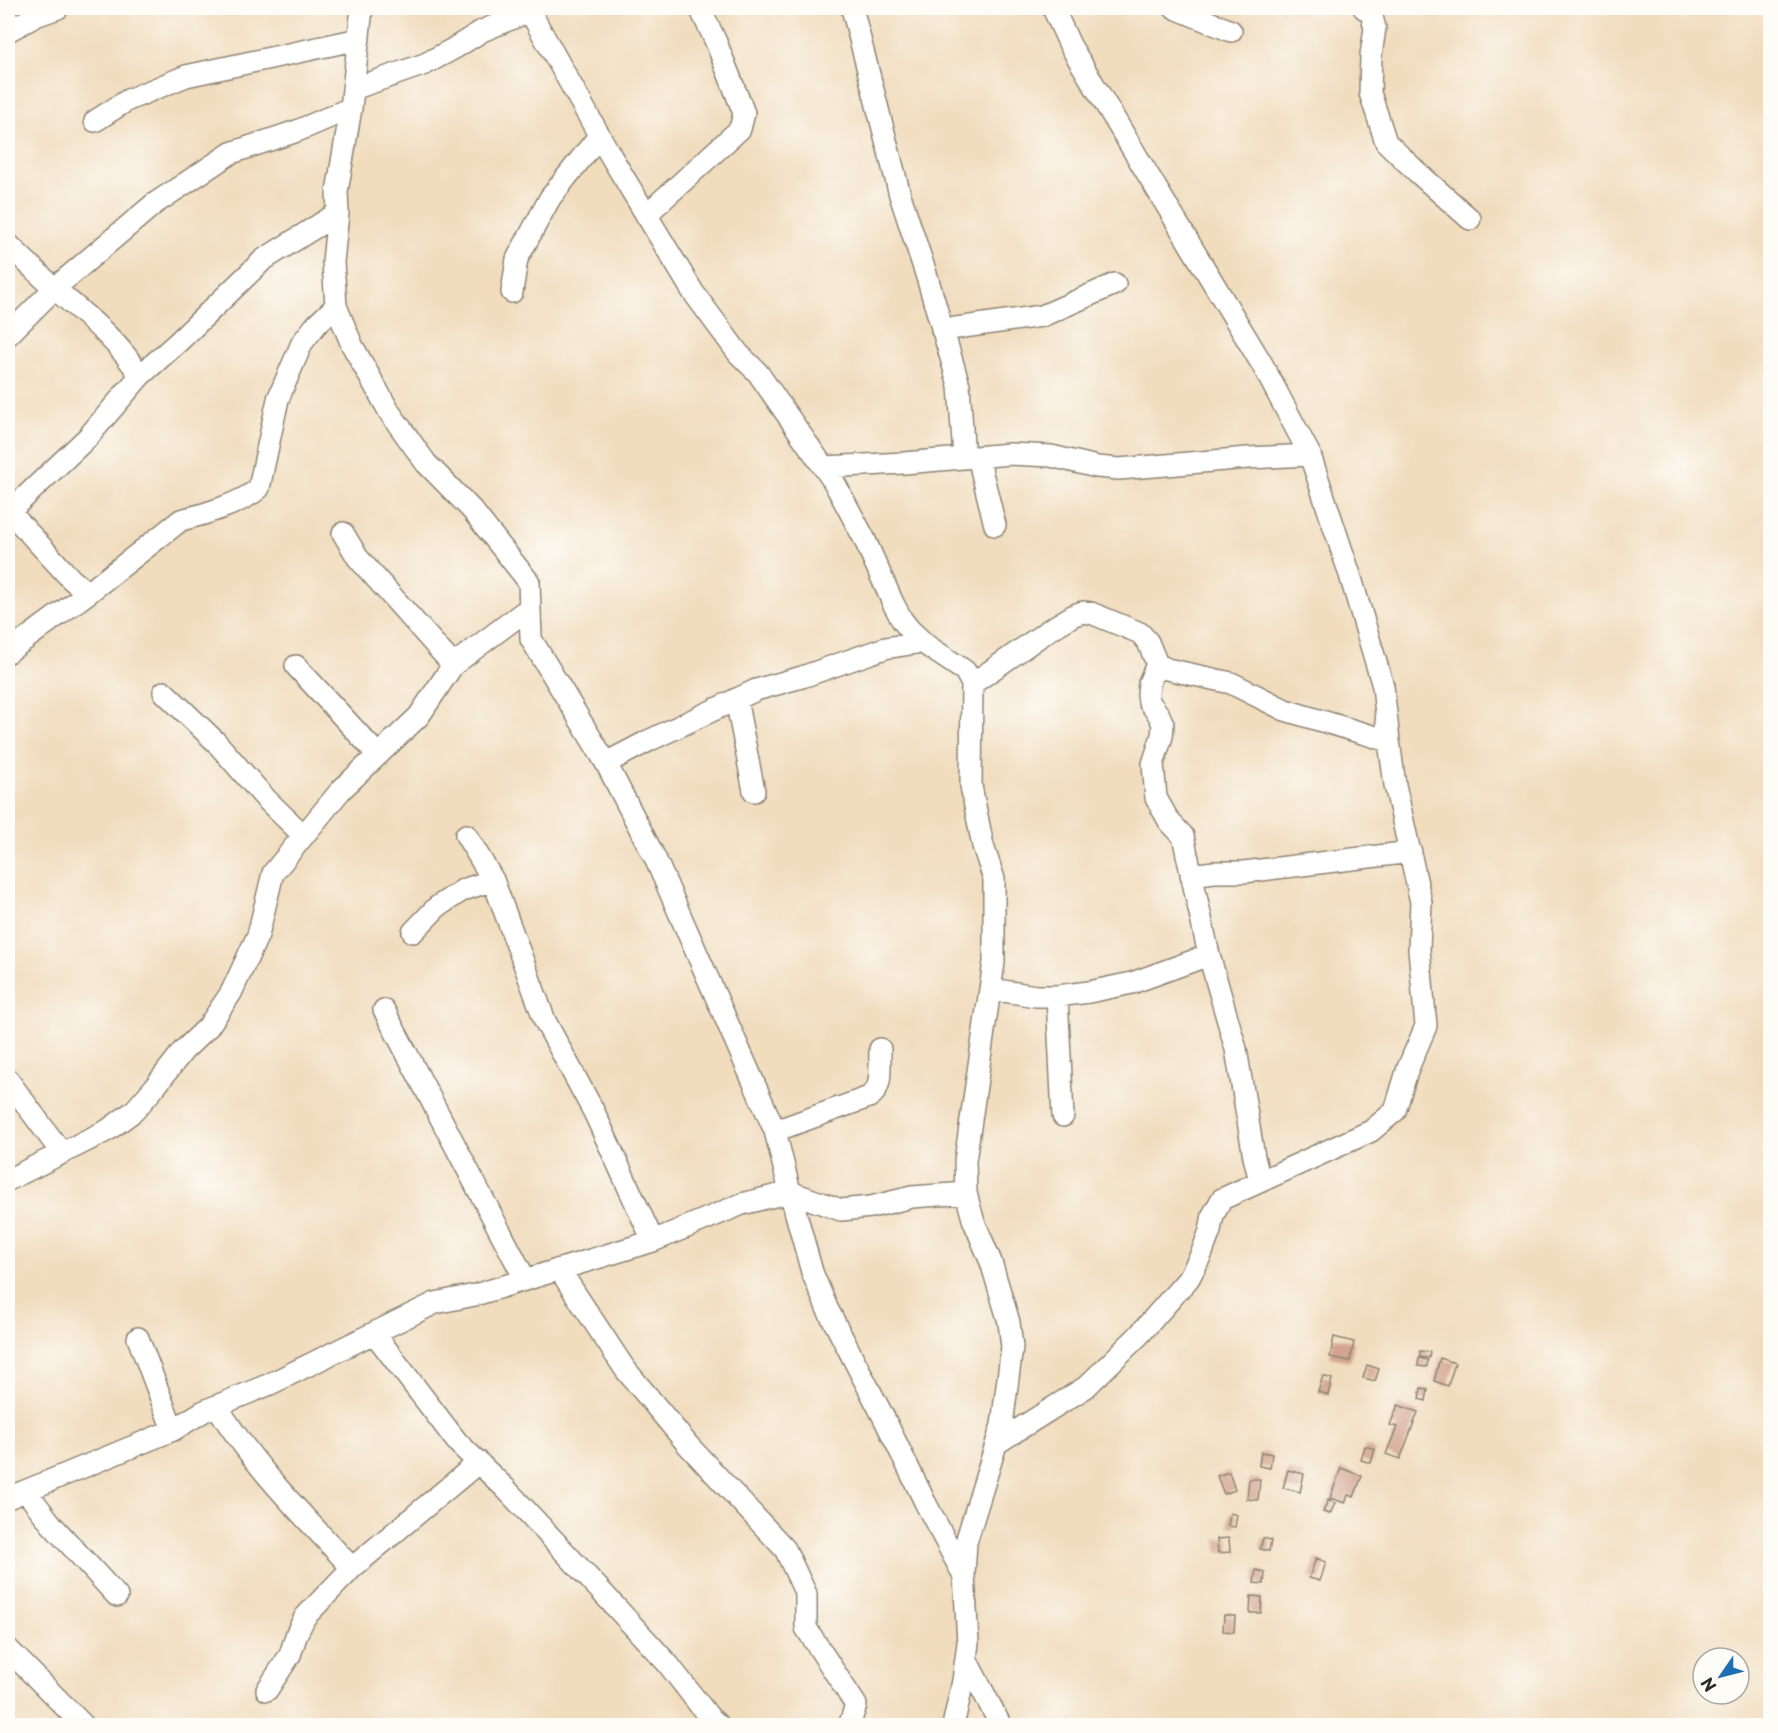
<svg xmlns="http://www.w3.org/2000/svg" width="1778" height="1733" viewBox="0 0 1778 1733" font-family="'Playpen Sans',sans-serif">
<style>
.building{fill:#d3a38e}
.lines{fill:none;stroke-linecap:round;stroke-linejoin:round}
.minor-casing{stroke:#8e8474;stroke-width:24}
.minor{stroke:#fff;stroke-width:21}
</style>
<rect width="100%" height="100%" fill="#fdfcf7"/>
<filter id="ink" filterUnits="userSpaceOnUse"><feTurbulence type="fractalNoise" baseFrequency=".0167" numOctaves="2"/><feDisplacementMap in="SourceGraphic" scale="12" xChannelSelector="R" yChannelSelector="G"/><feConvolveMatrix kernelMatrix="1 2 1 2 8 2 1 2 1" color-interpolation-filters="sRGB"/></filter>
<filter id="wash" filterUnits="userSpaceOnUse"><feTurbulence type="fractalNoise" baseFrequency=".008" numOctaves="4" result="noise"/><feDisplacementMap in="SourceGraphic" scale="24" xChannelSelector="R" yChannelSelector="G"/><feGaussianBlur stdDeviation="1.35" result="paint"/><feColorMatrix in="noise" values="0 0 0 0 0 0 0 0 0 0 0 0 0 0 0 0 0 1.4 0 .05"/><feComposite in="paint" operator="in"/></filter>
<g filter="url(#wash)">
<rect width="100%" height="100%" fill="#f1dcbd"/>
<g id="blocks">
<path class="building" d="M 1334,1337 L 1354,1342 L 1350,1361 L 1330,1357 Z
M 1420,1351 L 1430,1352 L 1429,1358 L 1420,1357 Z
M 1419,1358 L 1428,1360 L 1427,1367 L 1418,1366 Z
M 1440,1358 L 1455,1363 L 1448,1386 L 1434,1381 Z
M 1367,1365 L 1379,1369 L 1375,1381 L 1363,1378 Z
M 1323,1376 L 1332,1379 L 1328,1395 L 1318,1392 Z
M 1421,1388 L 1428,1389 L 1426,1401 L 1419,1399 Z
M 1398,1405 L 1418,1412 L 1400,1459 L 1386,1454 L 1397,1427 L 1390,1425 Z
M 1365,1446 L 1375,1449 L 1371,1463 L 1361,1460 Z
M 1261,1452 L 1272,1454 L 1270,1468 L 1259,1466 Z
M 1341,1468 L 1362,1476 L 1354,1497 L 1348,1495 L 1345,1503 L 1330,1498 Z
M 1288,1470 L 1304,1474 L 1300,1492 L 1283,1488 Z
M 1229,1472 L 1235,1490 L 1224,1494 L 1217,1476 Z
M 1249,1479 L 1260,1479 L 1258,1500 L 1247,1499 Z
M 1328,1500 L 1335,1503 L 1330,1514 L 1323,1512 Z
M 1230,1513 L 1237,1515 L 1235,1527 L 1228,1526 Z
M 1229,1538 L 1230,1552 L 1218,1553 L 1217,1539 Z
M 1263,1538 L 1271,1540 L 1269,1551 L 1260,1549 Z
M 1316,1558 L 1326,1562 L 1320,1581 L 1309,1578 Z
M 1256,1570 L 1265,1572 L 1264,1584 L 1254,1583 Z
M 1251,1596 L 1262,1597 L 1261,1613 L 1250,1613 Z
M 1224,1615 L 1235,1616 L 1234,1632 L 1223,1631 Z"/>
</g>
</g>
<g filter="url(#ink)">
<use href="#blocks" fill-opacity="0" stroke="#8e8474" stroke-width="1.5"/>
<g class="lines">
<g class="minor-casing">
<path id="minor" d="M 362,8 L 351,108 L 337,192 L 338,213 L 333,262 L 336,306 L 352,345 L 390,413 L 426,463 L 472,510 L 529,582 L 531,639 L 606,763 L 655,858 L 775,1131 L 790,1192 L 812,1272 L 827,1308 L 884,1418 L 926,1504 L 963,1574
M 528,8 L 612,158 L 693,292 L 738,353 L 758,373 L 834,482 L 864,538 L 893,603 L 902,620 L 910,630 L 926,645 L 965,671 L 972,684 L 971,786 L 983,846 L 994,879 L 994,962 L 965,1161 L 966,1193 L 973,1219 L 991,1262 L 1009,1322 L 1012,1347 L 1002,1425 L 966,1542 L 964,1574 L 968,1643 L 963,1681 L 953,1726
M 852,8 L 900,195 L 927,277 L 959,385 L 964,458
M 1175,8 L 1231,31
M 1364,8 L 1371,13 L 1375,28 L 1371,55 L 1370,93 L 1386,142 L 1417,172 L 1470,219
M 8,31 L 38,15 L 58,8
M 353,89 L 425,64 L 453,49 L 482,31 L 530,11
M 95,121 L 128,100 L 186,76 L 359,39
M 646,215 L 740,129 L 744,113 L 716,42 L 700,8
M 8,244 C 23,259 39,274 55,289 C 86,316 119,341 140,376
M 512,292 L 517,259 L 550,198 L 599,136
M 942,330 L 1042,316 L 1115,284
M 8,335 L 55,288 L 154,204 L 231,153 L 297,131 L 351,108
M 978,457 L 995,525
M 825,467 L 904,463 L 1010,454 L 1051,456 L 1097,467 L 1119,469 L 1248,458 L 1310,455
M 8,510 L 71,579 L 88,593 L 8,652
M 9,512 L 88,437 L 140,376 L 178,342 L 263,260 L 338,213
M 343,533 L 358,558 L 453,665
M 88,593 L 181,520 C 203,515 243,503 259,488 L 278,399 L 302,343 L 316,325 L 336,306
M 296,666 L 378,755
M 972,684 L 1049,630 L 1074,615 L 1083,612 L 1091,613 L 1140,633 L 1148,642 L 1157,664 L 1167,669 L 1231,683 L 1285,710 L 1389,741
M 164,692 L 216,742 L 266,799 L 303,835
M 736,699 L 754,791
M 606,763 L 648,741 L 756,690 L 802,677 L 885,648 L 923,642
M 466,835 L 493,880 L 545,1021 L 594,1112 L 653,1241
M 1191,875 L 1214,872 L 1244,872 L 1411,852
M 413,932 L 437,907 L 463,890 L 493,880
M 1209,955 L 1236,1049 L 1254,1157 L 1260,1181
M 990,989 L 1036,996 L 1057,996 L 1089,992 L 1132,983 L 1209,955 L 1183,836 L 1169,821 L 1156,798 L 1153,764 L 1162,736 L 1163,724 L 1159,715 L 1149,702 L 1148,694 L 1149,683 L 1157,664
M 1057,996 L 1063,1116
M 384,1010 L 525,1279
M 8,1080 L 61,1152
M 775,1131 L 869,1097 C 884,1088 879,1065 880,1049
M 8,1180 L 108,1130 L 134,1111 L 154,1088 L 183,1051 L 208,1027 L 231,993 L 258,935 L 273,873 L 341,790 L 419,716 L 453,665 L 529,608
M 559,1269 L 625,1369 L 688,1445 L 785,1549 L 806,1594 L 806,1628 L 856,1705 L 849,1726
M 374,1333 L 458,1443 L 505,1488 L 600,1590 L 668,1664 L 709,1717 L 719,1726
M 138,1338 L 173,1430
M 217,1406 C 253,1466 304,1516 352,1568
M 997,1443 L 1086,1387 L 1139,1335 L 1189,1278 L 1201,1255 L 1210,1231 L 1213,1215 L 1222,1199 L 1371,1131 L 1395,1111 L 1408,1068 L 1426,1026 L 1419,949 L 1421,902 L 1395,785 L 1389,741 L 1383,686 L 1350,575 L 1310,455 L 1262,364 L 1070,45 L 1053,8
M 26,1491 L 52,1525 L 117,1596
M 8,1498 L 173,1430 L 204,1411 L 270,1384 L 435,1303 L 475,1295 L 653,1241 L 742,1204 L 790,1192 L 841,1210 L 871,1207 L 912,1197 L 966,1193
M 8,1649 L 84,1726
M 966,1659 L 1001,1726
M 267,1690 L 290,1655 L 297,1633 L 305,1617 L 352,1568 L 479,1462"/>
</g>
<use href="#minor" class="minor"/>
</g>
</g>
<rect width="1778" height="1733" fill="none" stroke="#fdfcf7" stroke-width="30"/>
<g transform="translate(1721 1676) rotate(235)"><circle r="28" fill="#fdfcf7" stroke="#a9a8a5" stroke-width="1.5"/>
<path d="M0-4.5L10 22L0 15L-10 22Z" fill="#1f6fb2"/>
<text y="-9" font-size="16" font-weight="bold" text-anchor="middle" fill="#2b2b2b">N</text>
</g>
</svg>
